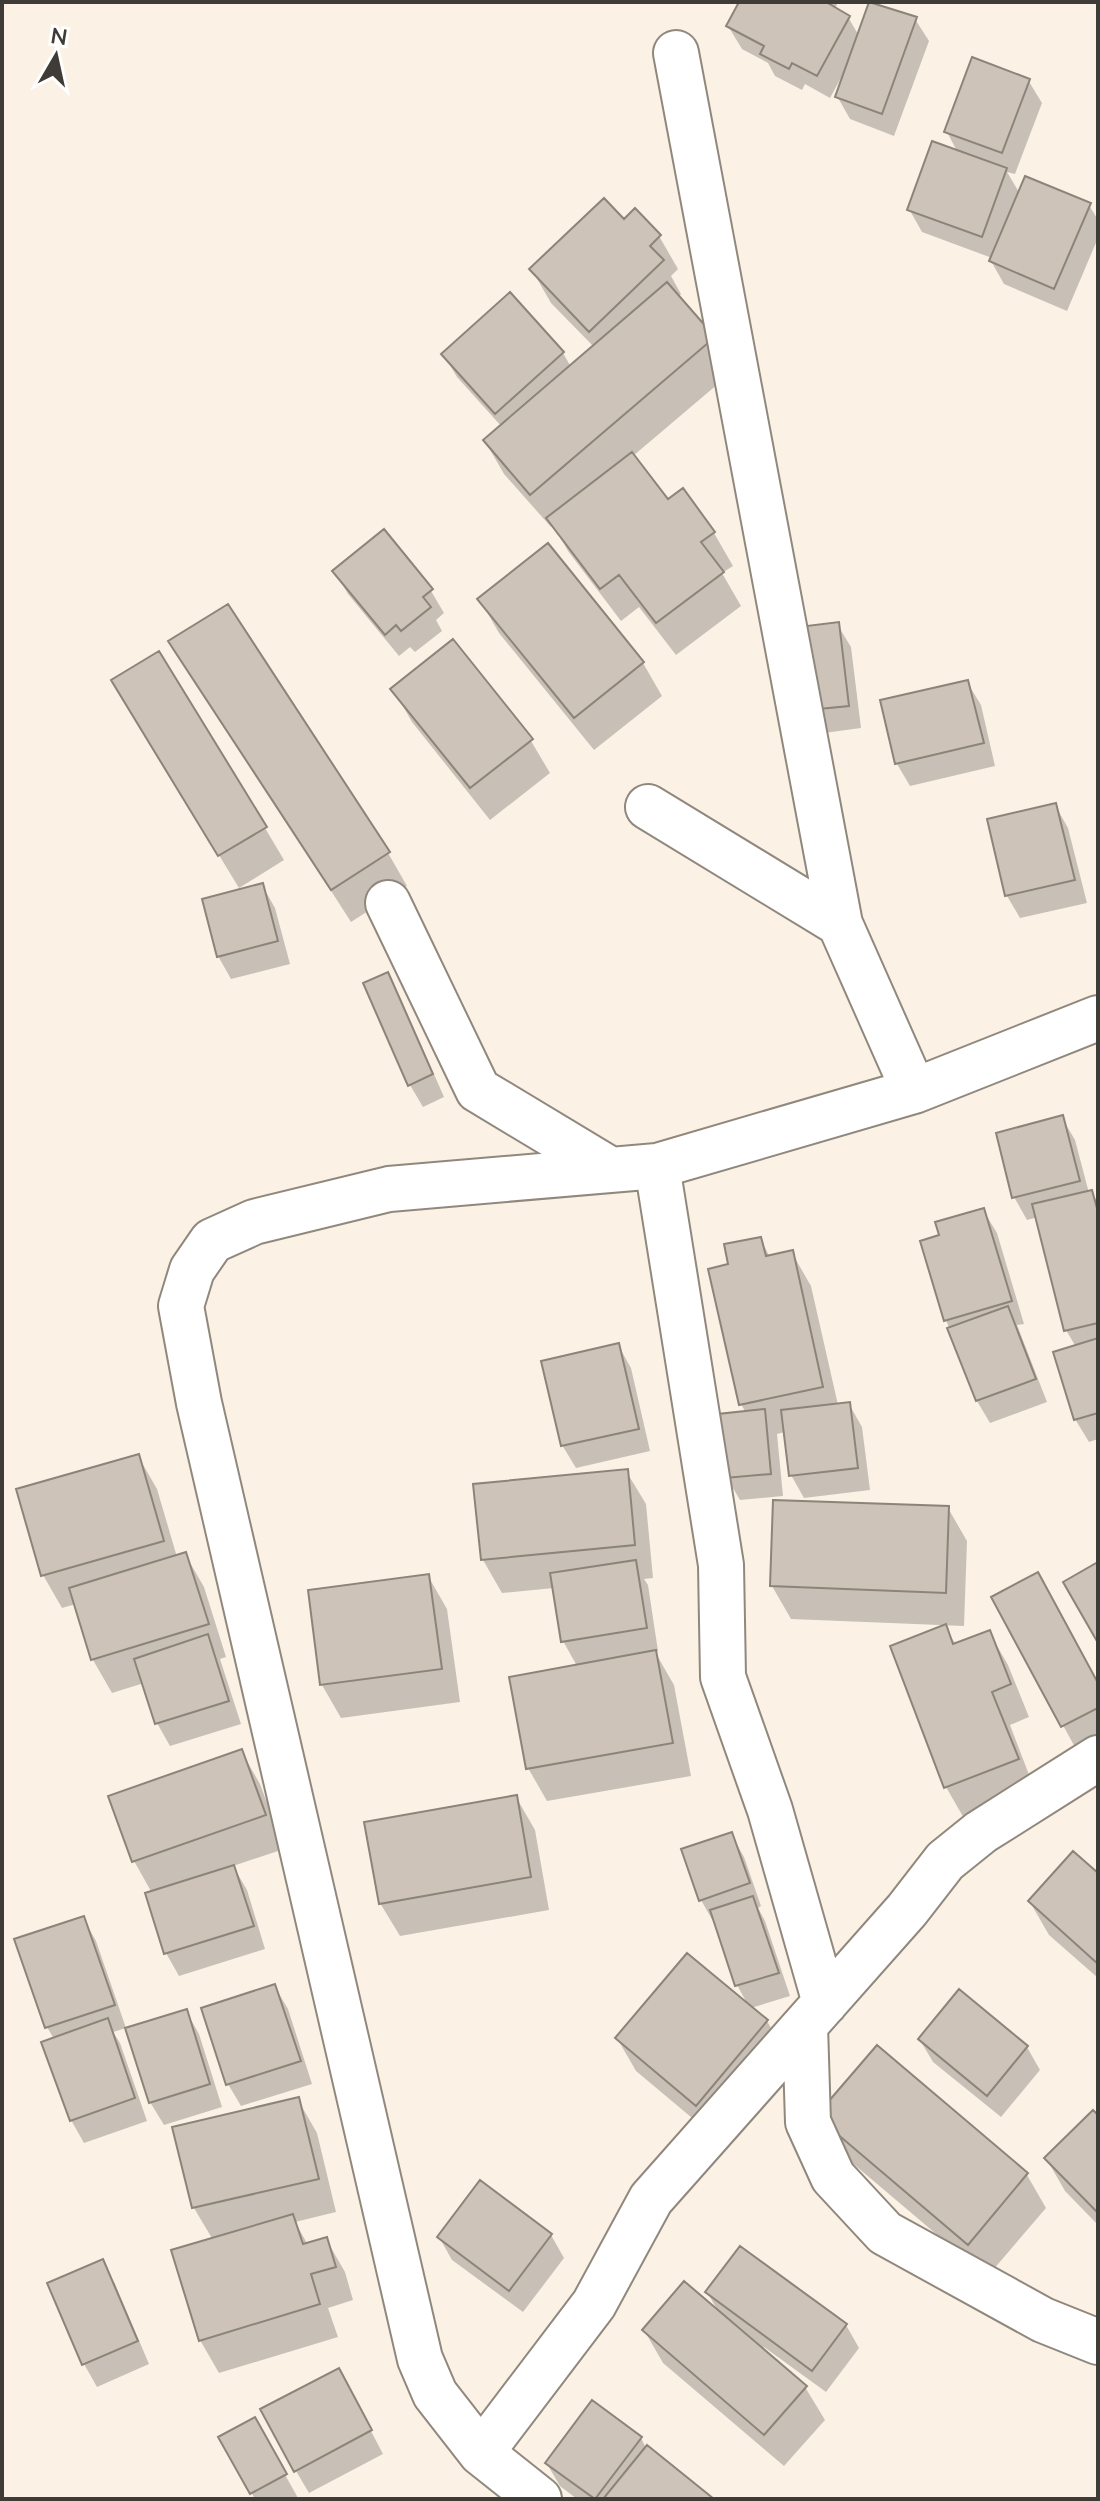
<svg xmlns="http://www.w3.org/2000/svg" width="1100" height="2501" viewBox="0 0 1100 2501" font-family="'Nunito Sans',sans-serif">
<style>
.shadow{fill:#0003}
.building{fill:#cdc3b8;stroke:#8d8479;stroke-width:2}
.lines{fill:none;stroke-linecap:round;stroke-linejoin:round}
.minor-casing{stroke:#91887d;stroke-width:48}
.minor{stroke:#fff;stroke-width:44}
</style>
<rect width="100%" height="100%" fill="#fbf1e5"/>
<path class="shadow" d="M 741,2 L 838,2 L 835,9 L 848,17 L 859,36 L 915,19 L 929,41 L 894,136 L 850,119 L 837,96 L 844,77 L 842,76 L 830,98 L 805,84 L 802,90 L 775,76 L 768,63 L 742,49 L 728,26 Z
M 1028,80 L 1042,103 L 1015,174 L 1007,172 L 1020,194 L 1089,205 L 1098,220 L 1098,238 L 1067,311 L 1004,284 L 991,261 L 992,258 L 922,232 L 909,209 L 958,153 L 947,132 Z
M 623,222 L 659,236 L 678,269 L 671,276 L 681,294 L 678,298 L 732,372 L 633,456 L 668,502 L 714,533 L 733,566 L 722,573 L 741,606 L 676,655 L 639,607 L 621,621 L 568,551 L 553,525 L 551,527 L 504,474 L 485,441 L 502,427 L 457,377 L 444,355 L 563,353 L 571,367 L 594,347 L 551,303 L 532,270 Z
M 384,532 L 431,591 L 444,613 L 436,620 L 442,631 L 415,652 L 410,647 L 399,656 L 348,594 L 335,572 Z
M 480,600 L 643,663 L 662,696 L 594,750 L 499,633 Z
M 837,624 L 851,647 L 861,728 L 824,733 L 811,710 Z
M 171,642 L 388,853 L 407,886 L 351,922 Z
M 967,682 L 981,705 L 995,766 L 910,786 L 897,764 L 882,702 Z
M 393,689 L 531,741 L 550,773 L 490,820 L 412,722 Z
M 133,714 L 265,828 L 284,860 L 239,888 Z
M 1055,805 L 1068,828 L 1087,903 L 1020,918 L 1007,896 L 989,821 Z
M 262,885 L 275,908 L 290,964 L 231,979 L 218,956 Z
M 387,975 L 400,997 L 444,1097 L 423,1107 L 410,1085 Z
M 1062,1118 L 1075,1140 L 1089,1193 L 1091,1192 L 1098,1203 L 1098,1439 L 1089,1442 L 1075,1419 L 1076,1347 L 1066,1330 L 1038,1217 L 1027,1220 L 1014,1197 Z
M 983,1210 L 997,1233 L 1024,1324 L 1017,1325 L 1047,1402 L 990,1423 L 977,1401 L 946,1320 L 942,1237 Z
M 760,1239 L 770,1257 L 792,1253 L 811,1286 L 838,1405 L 849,1404 L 862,1427 L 870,1490 L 804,1498 L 791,1475 L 785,1432 L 777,1434 L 783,1496 L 740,1500 L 727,1478 L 746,1413 L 741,1404 L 731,1266 Z
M 618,1345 L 631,1368 L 650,1451 L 576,1468 L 562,1445 Z
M 138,1456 L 157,1489 L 177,1557 L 185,1554 L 204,1587 L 226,1657 L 220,1659 L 241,1724 L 170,1746 L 157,1723 L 144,1683 L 112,1693 L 93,1660 L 76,1604 L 62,1608 L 43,1575 Z
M 626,1471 L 646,1504 L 653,1578 L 644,1579 L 648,1585 L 658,1651 L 655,1652 L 674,1685 L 691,1776 L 547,1801 L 528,1768 L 577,1666 L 563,1641 L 554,1588 L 502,1593 L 483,1560 L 476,1486 Z
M 948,1508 L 967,1541 L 964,1626 L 791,1619 L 772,1586 Z
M 428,1576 L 447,1609 L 460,1702 L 341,1718 L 322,1685 L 310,1591 Z
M 993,1598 L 1098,1685 L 1098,1737 L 1076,1749 Z
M 945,1627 L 956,1645 L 989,1632 L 1008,1665 L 1029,1717 L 1010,1725 L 1036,1793 L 965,1820 L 946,1787 Z
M 241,1751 L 260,1784 L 284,1849 L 233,1866 L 247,1890 L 265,1949 L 179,1976 L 166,1953 L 152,1893 L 134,1861 Z
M 516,1797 L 535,1830 L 549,1910 L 400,1936 L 380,1903 Z
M 731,1834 L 744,1857 L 761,1906 L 758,1908 L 765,1921 L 790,1996 L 751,2008 L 767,2021 L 786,2054 L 716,2138 L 636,2071 L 617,2038 L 748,2005 L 737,1985 L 716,1922 L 714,1923 L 701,1900 Z
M 1098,1875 L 1098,1978 L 1049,1935 L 1030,1902 Z
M 83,1918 L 96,1941 L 126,2028 L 113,2032 L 120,2043 L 147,2121 L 84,2143 L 71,2120 L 54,2039 L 47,2027 L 17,1941 Z
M 275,1987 L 288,2009 L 312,2084 L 241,2106 L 228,2084 Z
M 186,2011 L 199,2034 L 222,2107 L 164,2125 L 150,2102 Z
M 920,2040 L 1027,2047 L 1040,2070 L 1001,2117 L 933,2062 Z
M 877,2048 L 1027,2175 L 1046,2208 L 987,2277 L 837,2150 L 818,2117 Z
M 298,2100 L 317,2133 L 336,2212 L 295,2222 L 308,2245 L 326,2239 L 345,2272 L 353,2300 L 328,2308 L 338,2337 L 219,2373 L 200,2340 L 213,2240 L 194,2208 Z
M 1098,2118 L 1098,2225 L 1065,2191 L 1046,2158 Z
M 551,2235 L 564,2258 L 523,2312 L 452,2260 L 439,2237 Z
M 102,2262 L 115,2284 L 149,2364 L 97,2387 L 84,2364 L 49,2285 Z
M 707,2292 L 846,2325 L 859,2348 L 826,2392 L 764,2347 L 762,2350 L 805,2387 L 825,2420 L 784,2466 L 663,2363 L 644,2330 L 718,2311 Z
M 351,2393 L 383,2454 L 309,2493 L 296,2471 Z
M 254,2419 L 298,2498 L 295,2499 L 255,2499 L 221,2438 Z
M 641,2438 L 645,2446 L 711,2499 L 577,2499 L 560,2486 L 547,2464 Z"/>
<path class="building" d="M 739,2 L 826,2 L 850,16 L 817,76 L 792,63 L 789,69 L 760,54 L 764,46 L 726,26 Z
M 869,2 L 917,17 L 882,114 L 835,97 Z
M 972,57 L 1030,79 L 1002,153 L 944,132 Z
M 932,141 L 1007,168 L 982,237 L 907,210 Z
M 1025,176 L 1091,203 L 1054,289 L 989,261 Z
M 604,198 L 624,219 L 635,208 L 661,235 L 650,246 L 664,260 L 589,332 L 529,269 Z
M 667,282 L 715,337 L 530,495 L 483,440 Z
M 510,292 L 564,352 L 495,414 L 441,354 Z
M 632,452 L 668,499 L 683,488 L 715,532 L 701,542 L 724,572 L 656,623 L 619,575 L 600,589 L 546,518 Z
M 384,529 L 433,589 L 423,597 L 431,607 L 401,631 L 396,625 L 385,635 L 332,571 Z
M 548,543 L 644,662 L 574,718 L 477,599 Z
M 228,604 L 390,852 L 331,890 L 168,641 Z
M 839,622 L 849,706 L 809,710 L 798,627 Z
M 453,639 L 533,739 L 470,788 L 390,689 Z
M 159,651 L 267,827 L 218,856 L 111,680 Z
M 968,680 L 984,743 L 895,764 L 880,700 Z
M 1056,803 L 1075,880 L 1005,896 L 987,819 Z
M 263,883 L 278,941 L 217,957 L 202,899 Z
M 388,972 L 433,1074 L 408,1086 L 363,983 Z
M 1063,1115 L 1080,1181 L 1012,1198 L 996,1133 Z
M 1092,1190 L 1098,1212 L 1098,1323 L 1064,1331 L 1032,1204 Z
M 984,1208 L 1012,1301 L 944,1321 L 920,1241 L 939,1235 L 935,1222 Z
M 761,1237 L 766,1256 L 793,1250 L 823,1387 L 739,1405 L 708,1269 L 728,1264 L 724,1244 Z
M 1008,1306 L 1036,1379 L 976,1401 L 947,1328 Z
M 1098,1338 L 1098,1413 L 1074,1420 L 1053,1352 Z
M 619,1343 L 639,1429 L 561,1446 L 541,1361 Z
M 850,1402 L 858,1468 L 789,1476 L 781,1410 Z
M 765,1409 L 771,1474 L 725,1478 L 718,1414 Z
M 139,1454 L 164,1541 L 41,1576 L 16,1489 Z
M 628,1469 L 635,1545 L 481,1560 L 473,1484 Z
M 773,1500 L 949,1506 L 946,1593 L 770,1586 Z
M 186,1552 L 209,1624 L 91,1660 L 69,1588 Z
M 636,1560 L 647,1628 L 561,1642 L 550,1573 Z
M 1098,1562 L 1098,1643 L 1063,1582 Z
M 1038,1572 L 1098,1683 L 1098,1708 L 1061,1727 L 991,1597 Z
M 429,1574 L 442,1669 L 320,1685 L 308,1590 Z
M 946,1624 L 953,1644 L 990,1630 L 1011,1684 L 992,1692 L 1019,1759 L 944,1788 L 890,1646 Z
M 208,1634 L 229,1701 L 155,1724 L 134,1659 Z
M 656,1650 L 673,1743 L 526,1769 L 509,1677 Z
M 242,1749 L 266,1815 L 132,1862 L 108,1796 Z
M 517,1795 L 531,1877 L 379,1904 L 364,1822 Z
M 732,1832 L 750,1883 L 699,1901 L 681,1849 Z
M 1073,1851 L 1098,1873 L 1098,1964 L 1028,1901 Z
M 234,1865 L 254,1926 L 164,1954 L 145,1893 Z
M 753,1896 L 779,1973 L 735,1986 L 710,1910 Z
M 84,1916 L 115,2005 L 45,2028 L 14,1939 Z
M 687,1953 L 768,2020 L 696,2106 L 615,2038 Z
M 275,1984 L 301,2061 L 226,2085 L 201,2008 Z
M 959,1989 L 1028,2046 L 987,2096 L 918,2039 Z
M 187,2009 L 210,2084 L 149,2103 L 125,2028 Z
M 108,2018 L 135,2098 L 70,2121 L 41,2042 Z
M 877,2045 L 1028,2173 L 968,2245 L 816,2116 Z
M 299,2097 L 319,2179 L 192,2208 L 172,2127 Z
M 1093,2110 L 1098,2115 L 1098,2213 L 1044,2158 Z
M 480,2180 L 552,2234 L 509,2291 L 437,2237 Z
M 293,2214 L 303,2244 L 327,2237 L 336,2267 L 311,2274 L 320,2304 L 199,2341 L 171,2250 Z
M 740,2246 L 847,2324 L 812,2371 L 705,2292 Z
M 103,2259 L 138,2341 L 82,2365 L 47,2283 Z
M 684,2281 L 807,2386 L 764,2435 L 642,2330 Z
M 339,2368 L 372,2430 L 294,2472 L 260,2409 Z
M 592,2400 L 642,2437 L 595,2499 L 545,2463 Z
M 255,2417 L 287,2474 L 250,2494 L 218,2437 Z
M 647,2445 L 714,2499 L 603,2499 Z"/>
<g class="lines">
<g class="minor-casing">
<path id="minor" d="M 676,53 L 840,924 L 914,1091
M 648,807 L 840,924
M 388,903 L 478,1090 L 611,1170
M 657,1166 L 721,1565 L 723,1677 L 770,1810 L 825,2003
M 805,2026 L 808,2122 L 833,2177 L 885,2233 L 1043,2320 L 1098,2342
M 481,2453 L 594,2304 L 651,2199 L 907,1910 L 945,1861 L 981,1832 L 1098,1758
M 539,2499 L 481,2453 L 435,2394 L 420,2359 L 199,1403 L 181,1306 L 192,1270 L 212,1241 L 254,1222 L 389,1189 L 657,1166 L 914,1091 L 1098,1018"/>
</g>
<use href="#minor" class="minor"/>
</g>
<rect width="1100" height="2501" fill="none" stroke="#3f3b36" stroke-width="8"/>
<g transform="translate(56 56) rotate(9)" stroke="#ffffff" stroke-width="6" paint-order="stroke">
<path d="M0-6L14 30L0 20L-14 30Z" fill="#3f3b36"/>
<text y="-12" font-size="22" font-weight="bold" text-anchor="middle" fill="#3f3b36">N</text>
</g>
</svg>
